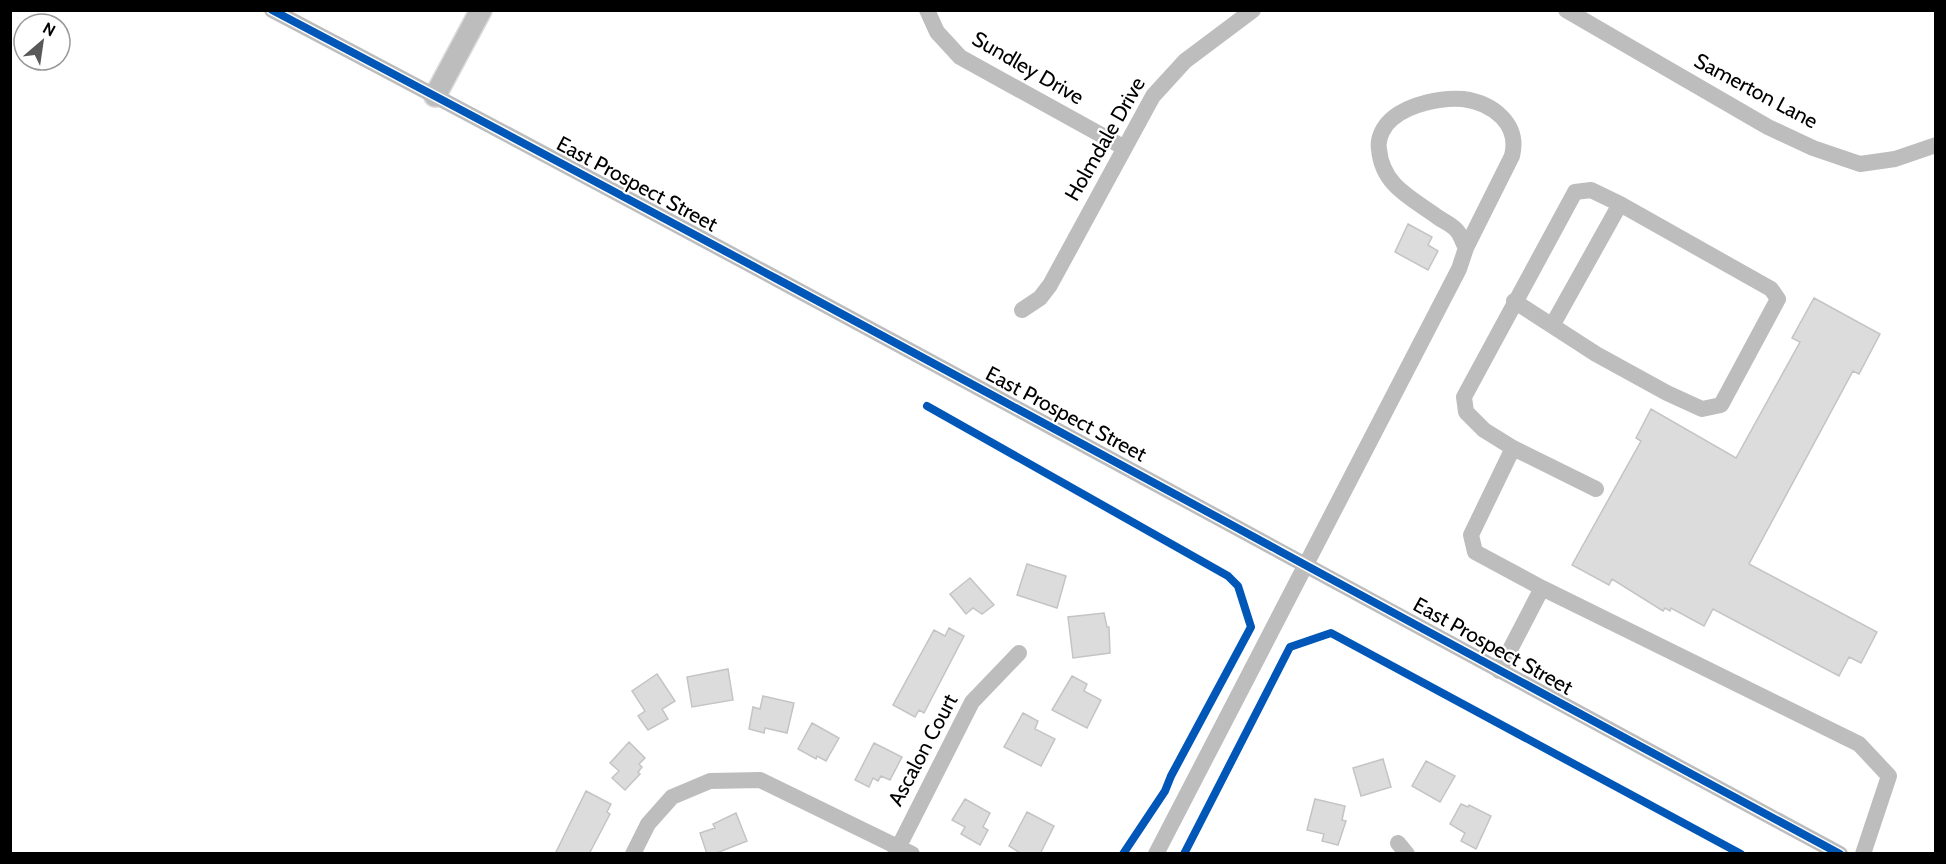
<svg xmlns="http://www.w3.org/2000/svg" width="1946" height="864" viewBox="0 0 1946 864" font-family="Cabin,sans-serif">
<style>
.building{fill:#dcdcdc;stroke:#c4c4c4;stroke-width:1.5}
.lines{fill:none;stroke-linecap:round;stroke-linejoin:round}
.major-casing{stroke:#dbdbdb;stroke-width:24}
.minor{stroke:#bdbdbd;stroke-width:16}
.major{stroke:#bdbdbd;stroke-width:21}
.cycleway-casing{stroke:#fff;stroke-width:11}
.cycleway{stroke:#0057b8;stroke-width:8}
.labels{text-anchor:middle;stroke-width:4.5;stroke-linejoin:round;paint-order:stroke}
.street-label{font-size:21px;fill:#000;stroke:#fff}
</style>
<rect width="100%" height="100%" fill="#fff"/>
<path class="building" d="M 1408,224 L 1432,237 L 1428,245 L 1438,251 L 1428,270 L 1395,252 Z
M 1814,298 L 1880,334 L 1859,374 L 1853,371 L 1749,564 L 1877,632 L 1861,663 L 1849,657 L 1839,676 L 1713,609 L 1704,626 L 1671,608 L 1670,611 L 1665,608 L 1663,611 L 1612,579 L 1609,585 L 1572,565 L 1641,441 L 1636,438 L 1651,409 L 1736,458 L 1800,342 L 1792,338 Z
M 1027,564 L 1066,576 L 1057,608 L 1017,595 Z
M 970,578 L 994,605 L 982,614 L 973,608 L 966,614 L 950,594 Z
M 1104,613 L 1107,627 L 1109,627 L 1110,653 L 1073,658 L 1068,617 Z
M 949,628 L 964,636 L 924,713 L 919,710 L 915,717 L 893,705 L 934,630 L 945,636 Z
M 728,669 L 733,700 L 692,707 L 687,677 Z
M 657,674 L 675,701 L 662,709 L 668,719 L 648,730 L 638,716 L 645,711 L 632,691 Z
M 1072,676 L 1087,684 L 1084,691 L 1101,700 L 1087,728 L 1052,710 Z
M 763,696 L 794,703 L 787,733 L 765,728 L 764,733 L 749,729 L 753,707 L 760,709 Z
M 1023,713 L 1038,721 L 1035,729 L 1055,739 L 1041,766 L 1004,747 Z
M 812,723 L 839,738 L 826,761 L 817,756 L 816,759 L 798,749 Z
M 629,742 L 645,758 L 639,764 L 642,767 L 638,772 L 640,774 L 625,790 L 612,778 L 619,771 L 610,763 Z
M 874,743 L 902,757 L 890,780 L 881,776 L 878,781 L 873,778 L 869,787 L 855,780 Z
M 1383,759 L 1391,787 L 1361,796 L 1353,768 Z
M 1426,761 L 1455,776 L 1440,802 L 1412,786 Z
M 586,791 L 611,804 L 607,812 L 610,814 L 589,854 L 555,854 Z
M 965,799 L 990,813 L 983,827 L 988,830 L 980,845 L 961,834 L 965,827 L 952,820 Z
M 1315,799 L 1345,806 L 1342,820 L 1346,821 L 1338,845 L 1322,841 L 1324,834 L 1307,830 Z
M 1461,804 L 1468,807 L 1469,805 L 1491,816 L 1476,849 L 1461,841 L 1465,833 L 1450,824 Z
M 1027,812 L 1054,826 L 1040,854 L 1022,854 L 1009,846 Z
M 736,813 L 747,841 L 714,854 L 707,854 L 700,833 L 715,828 L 713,824 Z"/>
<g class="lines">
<g class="major-casing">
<path id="major" d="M 435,96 L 481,10"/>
</g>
<path class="minor" d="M 272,10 C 797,286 1317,573 1840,854
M 927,10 L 937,32 L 960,57 L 1123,147
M 1566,10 L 1768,127 L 1813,148 L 1860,164 L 1895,159 L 1936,145
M 1022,310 L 1040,298 L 1050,285 L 1153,96 L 1185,61 L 1253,10
M 1553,324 L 1620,204
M 1513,448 L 1484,430 L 1466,412 L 1464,397 L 1575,192 L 1591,190 L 1620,204 L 1771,289 L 1778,299 L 1721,405 L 1702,409 L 1667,393 L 1596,354 L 1514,301
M 1542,588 L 1475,552 L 1471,535 L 1513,448 L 1596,489
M 1499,671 L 1542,588 L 1859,744 L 1889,776 L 1863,854
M 1398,843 L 1407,854
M 633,854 L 648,824 L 672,797 L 710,781 L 760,780 L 912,854
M 895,854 L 972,702 L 1019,653
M 1156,854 L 1459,269 L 1466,248 C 1463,243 1461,236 1458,232 C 1454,226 1445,222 1439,218 C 1412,198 1382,186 1379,149 C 1377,138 1384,125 1393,118 C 1410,104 1442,97 1463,99 C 1493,103 1520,124 1512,156 L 1466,248"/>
<use href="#major" class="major"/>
<g class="cycleway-casing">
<path id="cycleway" d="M 272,10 C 797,286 1317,573 1840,854
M 927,406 L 1228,576 L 1238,586 L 1251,627 L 1171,776 L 1165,791 L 1123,854
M 1184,854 L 1290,647 L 1331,633 L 1741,854"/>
</g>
<use href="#cycleway" class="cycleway"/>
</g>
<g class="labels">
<g class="street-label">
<text transform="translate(1028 68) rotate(30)" y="7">Sundley Drive</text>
<text transform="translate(1756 91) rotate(28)" y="7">Samerton Lane</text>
<text transform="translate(1105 139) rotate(-60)" y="7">Holmdale Drive</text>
<text transform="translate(637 184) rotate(28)" y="7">East Prospect Street</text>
<text transform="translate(1066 414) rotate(28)" y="7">East Prospect Street</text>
<text transform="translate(1493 646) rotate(29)" y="7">East Prospect Street</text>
<text transform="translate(923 750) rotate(-62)" y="7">Ascalon Court</text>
</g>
</g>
<rect width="1946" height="864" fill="none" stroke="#000000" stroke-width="24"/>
<g transform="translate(42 42) rotate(29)"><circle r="28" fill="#ffffff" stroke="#999999" stroke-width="1.5"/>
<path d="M0-4.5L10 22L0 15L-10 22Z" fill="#595959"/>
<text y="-9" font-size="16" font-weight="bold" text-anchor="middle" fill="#000000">N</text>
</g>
</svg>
